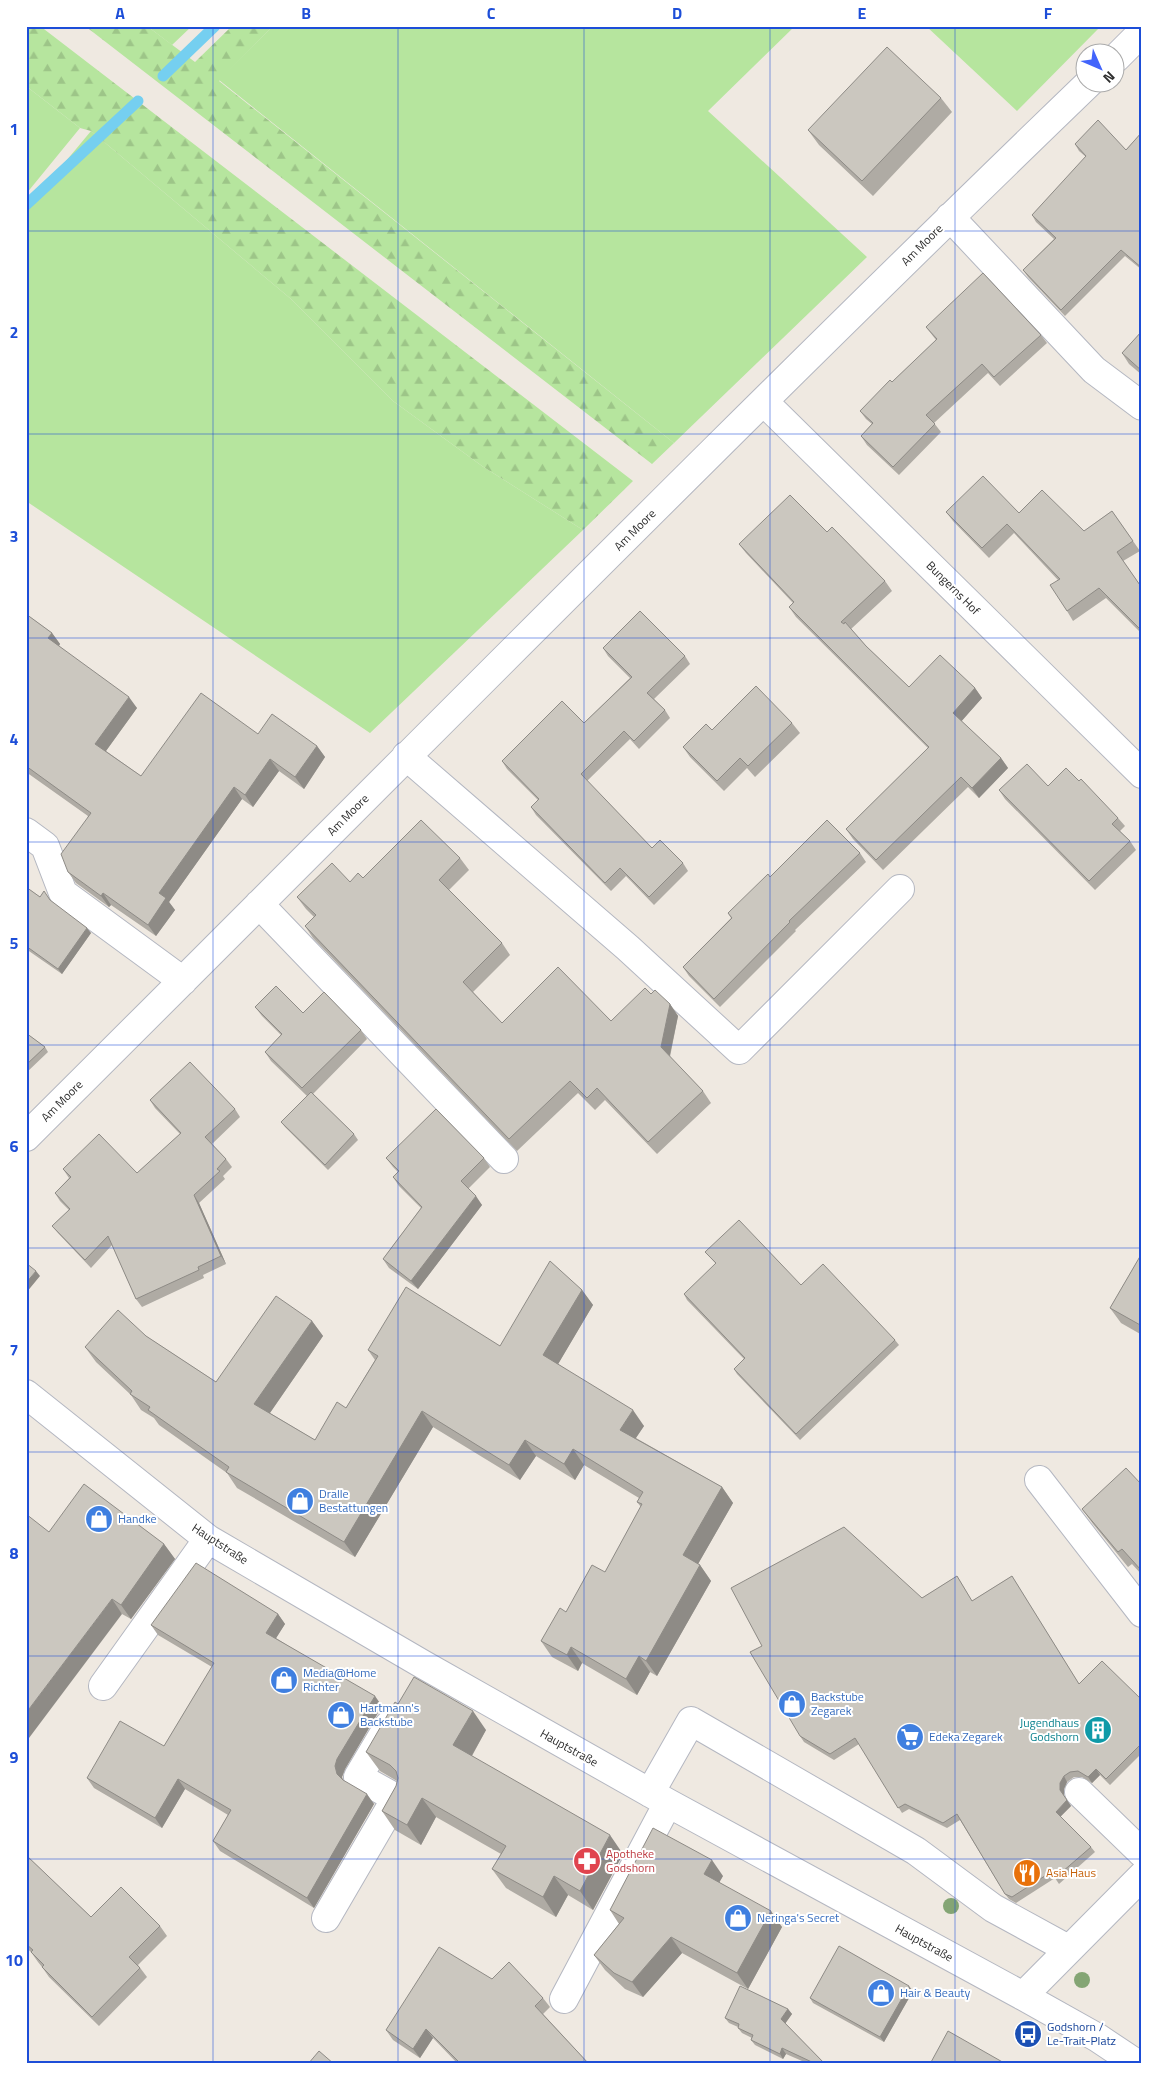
<svg xmlns="http://www.w3.org/2000/svg" width="1168" height="2090" viewBox="0 0 1168 2090" font-family="'Titillium Web',sans-serif">
<style>
.grass{fill:#b6e59e}
.forest{fill:url(#forest-firs)}
.lines{fill:none;stroke-linecap:round;stroke-linejoin:round}
.stream{stroke:#75cff0;stroke-width:11}
.minor-casing{stroke:#b4b7c1;stroke-width:30}
.minor{stroke:#fff;stroke-width:28}
.tree{fill:#84a574}
.wall{fill:#afaba4}
.shaded-wall{fill:#8e8b86}
.building{fill:#cbc7bf;stroke:#8e8b86}
.grid{fill:none;stroke:#1d4ed8;stroke-width:1;stroke-opacity:0.55}
.labels{text-anchor:middle;stroke-width:4;stroke-linejoin:round;paint-order:stroke}
.street-label{font-size:12px;fill:#2e2e2e;stroke:#fff}
.shop-label{font-size:12px;fill:#366cbe;stroke:#fff;text-anchor:start}
.culture-label{font-size:12px;fill:#0d838f;stroke:#fff;text-anchor:end}
.health-label{font-size:12px;fill:#be3a42;stroke:#fff;text-anchor:start}
.food-label{font-size:12px;fill:#c56008;stroke:#fff;text-anchor:start}
.transit-label{font-size:12px;fill:#164399;stroke:#fff;text-anchor:start}
.neatline{fill:none;stroke:#1d4ed8;stroke-width:2}
.grid-label{font-size:16px;text-anchor:middle;font-weight:bold;fill:#1d4ed8}
</style>
<defs>
<pattern id="forest-firs" width="22" height="20" patternUnits="userSpaceOnUse" patternTransform="scale(1.25)"><rect width="22" height="20" fill="#b6e59e"/><path d="M5 1l3.5 6h-7zM16 11l3.5 6h-7z" fill="#9dc588"/></pattern>
</defs>
<rect width="100%" height="100%" fill="#efe9e1"/>
<path class="grass" d="M 147,26 L 192,26 L 172,45 Z
M 273,26 L 795,26 L 708,111 L 867,257 L 674,443 L 219,80 Z
M 926,26 L 1101,26 L 1017,111 Z
M 26,86 L 80,128 L 26,194 Z
M 91,131 L 291,299 L 393,401 L 482,466 L 583,530 L 370,733 L 26,501 L 26,209 Z"/>
<path class="forest" d="M 26,26 L 40,26 L 633,481 L 583,530 L 482,466 L 393,401 L 291,299 L 91,131 L 80,128 L 26,86 Z
M 85,26 L 147,26 L 195,62 L 232,26 L 273,26 L 219,81 L 674,443 L 652,464 Z"/>
<g class="lines">
<path class="stream" d="M 163,76 L 215,26
M 26,205 L 138,101"/>
<g class="minor-casing">
<path id="minor" d="M 1116,58 L 1142,32
M 950,217 L 1094,370 L 1142,406
M 764,402 L 1142,774
M 406,756 L 628,948 L 739,1050 L 900,889
M 26,832 L 45,846 L 63,893 L 183,981
M 259,904 L 504,1159
M 26,1137 C 380,785 730,429 1090,82
M 26,1394 L 208,1539 L 424,1665 L 668,1803 L 1023,1996 L 1098,2038 L 1137,2064
M 1039,1480 L 1142,1613
M 103,1686 L 208,1539
M 1079,1792 L 1142,1853
M 650,1793 L 691,1721 L 916,1851 L 993,1908 L 1068,1949
M 326,1918 L 396,1798 L 358,1777 L 389,1725
M 1023,1996 L 1142,1876
M 564,1999 L 668,1803"/>
</g>
<use href="#minor" class="minor"/>
</g>
<g class="tree">
<circle cx="951" cy="1906" r="8"/>
<circle cx="1082" cy="1980" r="8"/>
</g>
<path class="wall" d="M 941,98 L 952,112 L 873,196 L 819,145 L 808,130 Z
M 1142,132 L 1142,270 L 1125,256 L 1065,316 L 1028,277 L 1023,270 L 1054,239 L 1036,222 L 1032,215 L 1086,157 L 1079,151 L 1075,144 L 1126,150 Z
M 926,327 L 1041,335 L 1047,343 L 1000,386 L 988,373 L 934,423 L 941,432 L 899,475 L 867,445 L 861,436 L 872,424 L 866,419 L 860,411 L 892,382 L 936,340 Z
M 1142,331 L 1142,375 L 1129,364 L 1122,353 Z
M 1112,511 L 1140,551 L 1123,561 L 1142,588 L 1142,634 L 1106,598 L 1073,621 L 1067,611 L 1058,580 L 1014,533 L 989,558 L 953,521 L 946,512 L 1019,513 L 1084,531 Z
M 827,532 L 885,581 L 892,591 L 851,629 L 866,646 L 909,687 L 975,688 L 982,698 L 961,721 L 1001,758 L 1008,768 L 979,798 L 968,787 L 883,870 L 853,839 L 846,829 L 928,748 L 796,617 L 789,607 L 793,603 L 746,553 L 739,544 Z
M 26,614 L 52,633 L 60,644 L 59,646 L 137,708 L 106,751 L 141,776 L 258,734 L 317,746 L 325,757 L 304,789 L 279,771 L 253,807 L 242,799 L 169,902 L 175,910 L 156,936 L 111,905 L 109,907 L 76,883 L 68,872 L 88,816 L 26,772 Z
M 603,648 L 685,656 L 690,664 L 654,699 L 665,710 L 670,718 L 639,749 L 630,739 L 587,781 L 652,848 L 683,863 L 688,871 L 654,905 L 626,876 L 611,891 L 536,815 L 531,807 L 538,800 L 507,769 L 502,761 L 584,723 L 630,678 L 608,656 Z
M 792,723 L 800,733 L 755,777 L 747,768 L 724,791 L 690,757 L 683,747 L 712,730 Z
M 1079,781 L 1118,818 L 1125,826 L 1120,831 L 1130,841 L 1136,850 L 1095,890 L 1005,799 L 999,790 L 1048,786 Z
M 860,853 L 866,862 L 795,930 L 796,931 L 720,1007 L 689,976 L 683,967 L 731,918 L 728,913 L 770,877 Z
M 460,858 L 469,870 L 449,890 L 502,943 L 510,955 L 473,992 L 502,1023 L 611,1021 L 651,994 L 670,1004 L 678,1016 L 670,1057 L 703,1091 L 711,1103 L 657,1154 L 605,1100 L 595,1110 L 578,1093 L 517,1151 L 313,938 L 305,926 L 314,917 L 306,909 L 297,897 L 363,878 Z
M 26,887 L 40,897 L 50,901 L 91,933 L 62,974 L 26,949 Z
M 255,1007 L 303,1013 L 361,1030 L 367,1039 L 313,1094 L 354,1134 L 358,1140 L 328,1170 L 285,1127 L 281,1122 L 307,1096 L 271,1061 L 265,1052 L 281,1035 L 262,1016 Z
M 26,1033 L 45,1047 L 48,1052 L 26,1073 Z
M 150,1100 L 235,1109 L 240,1117 L 212,1144 L 226,1159 L 232,1167 L 223,1176 L 225,1179 L 199,1203 L 226,1264 L 203,1275 L 204,1278 L 142,1307 L 136,1299 L 112,1245 L 91,1268 L 58,1233 L 52,1226 L 69,1210 L 60,1201 L 55,1193 L 69,1178 L 63,1169 L 137,1173 L 180,1134 L 155,1108 Z
M 386,1158 L 484,1158 L 490,1167 L 468,1189 L 482,1205 L 418,1289 L 389,1268 L 383,1259 L 421,1208 L 399,1186 L 393,1177 L 398,1172 L 393,1167 Z
M 705,1252 L 801,1285 L 895,1340 L 899,1345 L 800,1440 L 737,1374 L 734,1369 L 744,1359 L 687,1300 L 684,1294 L 716,1264 Z
M 1142,1253 L 1142,1335 L 1121,1323 L 1110,1308 Z
M 582,1290 L 593,1305 L 558,1364 L 644,1426 L 636,1438 L 722,1487 L 733,1503 L 698,1564 L 700,1565 L 711,1581 L 657,1676 L 650,1672 L 637,1695 L 582,1663 L 578,1671 L 552,1657 L 541,1641 L 566,1612 L 605,1572 L 641,1507 L 637,1502 L 639,1498 L 584,1465 L 575,1480 L 536,1456 L 520,1480 L 433,1427 L 355,1557 L 237,1488 L 227,1473 L 159,1425 L 154,1418 L 141,1410 L 131,1395 L 96,1362 L 85,1347 L 146,1336 L 216,1382 L 312,1321 L 323,1336 L 270,1413 L 315,1440 L 346,1408 L 375,1360 L 368,1350 L 500,1346 Z
M 1142,1485 L 1142,1575 L 1132,1564 L 1128,1567 L 1093,1524 L 1082,1509 Z
M 49,1532 L 164,1544 L 175,1559 L 131,1619 L 122,1614 Z
M 957,1576 L 972,1601 L 1012,1576 L 1079,1684 L 1142,1700 L 1142,1753 L 1110,1785 L 1100,1775 L 1092,1783 L 1082,1777 L 1074,1777 L 1067,1782 L 1064,1789 L 1064,1796 L 1071,1806 L 1060,1817 L 1091,1847 L 1095,1852 L 1059,1884 L 1055,1878 L 1016,1903 L 1009,1899 L 1005,1894 L 960,1820 L 947,1828 L 909,1809 L 902,1813 L 859,1744 L 834,1760 L 804,1742 L 800,1736 L 922,1598 Z
M 278,1614 L 285,1624 L 276,1638 L 382,1706 L 345,1769 L 342,1777 L 343,1780 L 374,1804 L 314,1908 L 220,1851 L 213,1841 L 228,1815 L 185,1789 L 162,1828 L 94,1788 L 87,1778 L 164,1746 L 212,1667 L 158,1635 L 151,1625 Z
M 398,1704 L 486,1730 L 472,1756 L 623,1854 L 593,1910 L 568,1895 L 556,1917 L 506,1888 L 492,1869 L 501,1854 L 436,1817 L 421,1845 L 395,1830 L 382,1811 L 396,1786 L 397,1781 L 380,1771 L 366,1752 Z
M 26,1855 L 91,1917 L 160,1926 L 167,1936 L 138,1965 L 147,1977 L 99,2026 L 49,1977 L 42,1967 L 38,1962 L 31,1952 L 26,1948 Z
M 723,1876 L 719,1882 L 782,1927 L 748,1989 L 682,1953 L 643,1997 L 625,1989 L 605,1970 L 594,1955 L 619,1924 L 610,1910 Z
M 492,1979 L 543,1998 L 550,2007 L 543,2014 L 589,2064 L 458,2064 L 433,2038 L 420,2058 L 393,2040 L 386,2030 Z
M 913,1991 L 884,2042 L 813,2003 L 810,1998 Z
M 788,2009 L 792,2014 L 785,2023 L 825,2064 L 809,2064 L 786,2054 L 783,2059 L 755,2045 L 751,2040 L 752,2038 L 742,2033 L 738,2028 L 738,2027 L 729,2023 L 725,2018 Z"/>
<path class="shaded-wall" d="M 52,633 L 60,644 L 56,650 L 48,638 Z
M 975,688 L 982,698 L 960,723 L 953,713 Z
M 129,697 L 137,708 L 103,755 L 95,744 Z
M 317,746 L 325,757 L 304,789 L 295,777 Z
M 1001,758 L 1008,768 L 979,798 L 972,788 Z
M 270,759 L 279,771 L 253,807 L 245,795 Z
M 234,787 L 242,799 L 169,902 L 175,910 L 156,936 L 148,925 L 159,893 Z
M 103,893 L 111,905 L 109,907 L 101,896 Z
M 87,928 L 91,933 L 62,974 L 58,969 Z
M 670,1004 L 678,1016 L 669,1059 L 661,1047 Z
M 194,1195 L 199,1203 L 226,1264 L 221,1256 Z
M 476,1196 L 482,1205 L 418,1289 L 411,1281 Z
M 36,1271 L 40,1276 L 26,1293 L 26,1283 Z
M 582,1290 L 593,1305 L 554,1371 L 543,1355 Z
M 312,1321 L 323,1336 L 265,1420 L 254,1404 Z
M 633,1410 L 644,1426 L 631,1445 L 620,1430 Z
M 422,1411 L 433,1427 L 355,1557 L 344,1542 Z
M 525,1440 L 536,1456 L 520,1480 L 509,1465 Z
M 573,1449 L 584,1465 L 575,1480 L 564,1464 Z
M 722,1487 L 733,1503 L 694,1571 L 683,1555 Z
M 164,1544 L 175,1559 L 131,1619 L 121,1605 Z
M 700,1565 L 711,1581 L 657,1676 L 646,1661 Z
M 112,1599 L 122,1614 L 26,1742 L 26,1713 Z
M 278,1614 L 285,1624 L 273,1643 L 266,1633 Z
M 571,1647 L 582,1663 L 578,1671 L 567,1655 Z
M 639,1656 L 650,1672 L 637,1695 L 626,1679 Z
M 375,1696 L 382,1706 L 345,1769 L 342,1777 L 344,1784 L 337,1774 L 335,1766 L 337,1759 Z
M 473,1711 L 486,1730 L 467,1764 L 453,1745 Z
M 1096,1769 L 1100,1775 L 1092,1783 L 1088,1777 Z
M 1064,1776 L 1067,1782 L 1064,1789 L 1064,1796 L 1060,1790 L 1060,1783 Z
M 178,1779 L 185,1789 L 162,1828 L 155,1818 Z
M 367,1794 L 374,1804 L 314,1908 L 307,1898 Z
M 422,1798 L 436,1817 L 421,1845 L 407,1825 Z
M 1067,1800 L 1071,1806 L 1059,1818 L 1056,1812 Z
M 610,1835 L 623,1854 L 593,1910 L 580,1891 Z
M 712,1860 L 723,1876 L 715,1890 L 704,1874 Z
M 554,1876 L 568,1895 L 556,1917 L 543,1897 Z
M 771,1911 L 782,1927 L 748,1989 L 737,1973 Z
M 671,1937 L 682,1953 L 643,1997 L 632,1982 Z
M 909,1986 L 913,1991 L 884,2042 L 880,2037 Z
M 788,2009 L 792,2014 L 785,2024 L 781,2019 Z
M 426,2029 L 433,2038 L 420,2058 L 413,2049 Z
M 782,2048 L 786,2054 L 783,2059 L 780,2054 Z"/>
<path class="building" d="M 887,47 L 941,98 L 862,181 L 808,130 Z
M 1098,120 L 1126,150 L 1142,132 L 1142,268 L 1121,250 L 1061,310 L 1023,270 L 1056,238 L 1032,215 L 1086,156 L 1075,144 Z
M 983,273 L 1041,335 L 994,377 L 982,364 L 926,415 L 935,424 L 893,467 L 861,436 L 873,423 L 860,411 L 890,380 L 892,382 L 937,339 L 926,327 Z
M 1142,331 L 1142,371 L 1122,353 Z
M 983,476 L 1019,513 L 1042,490 L 1084,531 L 1112,511 L 1133,541 L 1117,552 L 1142,588 L 1142,631 L 1099,588 L 1067,611 L 1050,585 L 1060,579 L 1007,524 L 982,548 L 946,512 Z
M 790,495 L 827,532 L 832,527 L 885,581 L 841,622 L 844,624 L 845,622 L 866,646 L 909,687 L 940,655 L 975,688 L 953,713 L 1001,758 L 972,788 L 961,777 L 876,860 L 846,829 L 929,747 L 789,607 L 794,602 L 739,544 Z
M 640,611 L 685,656 L 647,693 L 665,710 L 634,741 L 624,731 L 581,774 L 652,848 L 660,840 L 683,863 L 649,897 L 620,868 L 605,883 L 531,807 L 539,799 L 502,761 L 562,701 L 584,723 L 632,677 L 603,648 Z
M 26,614 L 52,633 L 48,638 L 129,697 L 95,744 L 141,776 L 201,693 L 258,734 L 272,714 L 317,746 L 295,777 L 270,759 L 245,795 L 234,787 L 159,893 L 166,898 L 148,925 L 103,893 L 101,896 L 68,872 L 61,854 L 91,813 L 26,766 Z
M 756,686 L 792,723 L 748,766 L 740,758 L 717,781 L 683,747 L 706,724 L 712,730 Z
M 1027,764 L 1048,786 L 1066,768 L 1079,781 L 1081,779 L 1118,818 L 1112,824 L 1130,841 L 1089,881 L 999,790 Z
M 421,820 L 460,858 L 439,880 L 502,943 L 463,982 L 502,1023 L 558,967 L 611,1021 L 645,988 L 651,994 L 655,990 L 670,1004 L 661,1047 L 703,1091 L 648,1142 L 597,1088 L 587,1098 L 570,1081 L 509,1139 L 305,926 L 316,915 L 297,897 L 332,863 L 350,882 L 358,873 L 363,878 Z
M 827,820 L 860,853 L 789,921 L 790,922 L 714,999 L 683,967 L 732,918 L 728,913 L 768,874 L 770,877 Z
M 26,887 L 40,897 L 44,891 L 50,900 L 87,928 L 58,969 L 26,946 Z
M 276,986 L 303,1013 L 324,992 L 361,1030 L 302,1088 L 265,1052 L 282,1034 L 255,1007 Z
M 26,1033 L 45,1047 L 26,1065 Z
M 190,1062 L 235,1109 L 205,1137 L 226,1159 L 217,1169 L 220,1171 L 194,1195 L 221,1256 L 198,1267 L 199,1270 L 136,1299 L 108,1236 L 85,1260 L 52,1226 L 70,1209 L 55,1193 L 71,1177 L 63,1169 L 99,1134 L 137,1173 L 181,1133 L 150,1100 Z
M 311,1092 L 354,1134 L 325,1165 L 281,1122 Z
M 436,1109 L 484,1158 L 461,1181 L 476,1196 L 411,1281 L 383,1259 L 422,1207 L 393,1177 L 399,1171 L 386,1158 Z
M 739,1220 L 801,1285 L 823,1264 L 895,1340 L 796,1434 L 734,1369 L 745,1358 L 684,1294 L 716,1263 L 705,1252 Z
M 1142,1253 L 1142,1326 L 1110,1308 Z
M 550,1261 L 582,1290 L 543,1355 L 633,1410 L 620,1430 L 722,1487 L 683,1555 L 700,1565 L 646,1661 L 639,1656 L 626,1679 L 571,1647 L 567,1655 L 541,1641 L 560,1608 L 566,1612 L 592,1565 L 605,1572 L 642,1504 L 637,1502 L 643,1492 L 573,1449 L 564,1464 L 525,1440 L 509,1465 L 422,1411 L 344,1542 L 226,1472 L 229,1467 L 148,1410 L 150,1407 L 130,1394 L 132,1391 L 85,1347 L 118,1310 L 146,1336 L 216,1382 L 276,1296 L 312,1321 L 254,1404 L 315,1440 L 337,1402 L 346,1408 L 378,1356 L 368,1350 L 406,1287 L 500,1346 Z
M 26,1263 L 36,1271 L 26,1283 Z
M 1126,1468 L 1142,1485 L 1142,1570 L 1141,1570 L 1122,1549 L 1118,1552 L 1082,1509 Z
M 84,1484 L 164,1544 L 121,1605 L 112,1599 L 26,1713 L 26,1514 L 49,1532 Z
M 844,1527 L 922,1598 L 957,1576 L 972,1601 L 1012,1576 L 1079,1684 L 1102,1661 L 1142,1700 L 1142,1743 L 1106,1779 L 1096,1769 L 1088,1777 L 1078,1771 L 1070,1772 L 1064,1776 L 1060,1783 L 1060,1790 L 1067,1800 L 1056,1812 L 1091,1847 L 1055,1878 L 1051,1872 L 1012,1897 L 1005,1894 L 957,1814 L 943,1823 L 905,1804 L 898,1808 L 855,1738 L 830,1754 L 800,1736 L 750,1652 L 762,1646 L 731,1588 Z
M 196,1563 L 278,1614 L 266,1633 L 375,1696 L 337,1759 L 335,1766 L 337,1774 L 343,1780 L 367,1794 L 307,1898 L 213,1841 L 231,1810 L 178,1779 L 155,1818 L 87,1778 L 120,1721 L 164,1746 L 214,1663 L 151,1625 Z
M 414,1677 L 473,1711 L 453,1745 L 610,1835 L 580,1891 L 554,1876 L 543,1897 L 492,1869 L 506,1846 L 422,1798 L 407,1825 L 382,1811 L 396,1786 L 398,1778 L 396,1771 L 390,1765 L 366,1752 L 395,1702 L 398,1704 Z
M 653,1828 L 712,1860 L 704,1874 L 771,1911 L 737,1973 L 671,1937 L 632,1982 L 614,1973 L 594,1955 L 624,1918 L 610,1910 Z
M 26,1855 L 91,1917 L 121,1887 L 160,1926 L 129,1957 L 140,1968 L 92,2017 L 42,1967 L 44,1965 L 31,1952 L 33,1950 L 26,1944 Z
M 839,1946 L 909,1986 L 880,2037 L 810,1998 Z
M 439,1947 L 492,1979 L 509,1962 L 543,1998 L 535,2006 L 589,2064 L 461,2064 L 426,2029 L 413,2049 L 386,2030 Z
M 740,1986 L 788,2009 L 781,2019 L 825,2064 L 816,2064 L 782,2048 L 780,2054 L 751,2040 L 753,2035 L 738,2028 L 739,2024 L 725,2018 Z
M 948,2031 L 1006,2064 L 930,2064 Z
M 319,2051 L 334,2064 L 308,2064 Z"/>
<path class="grid" d="M 213,26 L 213,2064M 398,26 L 398,2064M 584,26 L 584,2064M 770,26 L 770,2064M 955,26 L 955,2064M 26,231 L 1142,231M 26,434 L 1142,434M 26,638 L 1142,638M 26,842 L 1142,842M 26,1045 L 1142,1045M 26,1248 L 1142,1248M 26,1452 L 1142,1452M 26,1656 L 1142,1656M 26,1859 L 1142,1859"/>
<defs>
<g id="shop-disc" transform="scale(1.4375)"><circle r="9.5" fill="#3f7fe0" stroke="#fff"/><path d="M-5-2.5h2.3a2.7 3.5 0 0 1 5.4 0H5L5.5 6h-11ZM-1.5-2.5h3a1.5 2.3 0 0 0-3 0Z" fill="#fff"/></g>
<g id="building-disc" transform="scale(1.4375)"><circle r="9.5" fill="#0f9aa8" stroke="#fff"/><path d="M-4-6H4V6H1V3H-1V6H-4ZM-2.5-4.3h1.7v1.8h-1.7ZM.8-4.3h1.7v1.8H.8ZM-2.5-1h1.7V.8h-1.7ZM.8-1h1.7V.8H.8Z" fill="#fff"/></g>
<g id="supermarket-disc" transform="scale(1.4375)"><circle r="9.5" fill="#3f7fe0" stroke="#fff"/><path d="M-6-5.5h2.5l.6 2H6L4.5 2H-2.5L-4.4-4H-6ZM-1.5 3.2a1.3 1.3 0 1 0 .1 0ZM3 3.2a1.3 1.3 0 1 0 .1 0Z" fill="#fff"/></g>
<g id="pharmacy-disc" transform="scale(1.4375)"><circle r="9.5" fill="#e0444e" stroke="#fff"/><path d="M-2-6h4v4h4v4h-4v4h-4v-4h-4v-4h4Z" fill="#fff"/></g>
<g id="restaurant-disc" transform="scale(1.4375)"><circle r="9.5" fill="#e8710a" stroke="#fff"/><path d="M-5-6h1v4h1v-4h1v4h1v-4h1v5L-1.5 .5V6h-2V.5L-5-1ZM5-6V6H3V1.5H1.5Q1.5-4 5-6Z" fill="#fff"/></g>
<g id="bus-disc" transform="scale(1.4375)"><circle r="9.5" fill="#1a4fb4" stroke="#fff"/><path d="M-5-6H5V4H4V6H2V4H-2V6H-4V4H-5ZM-3.5-4V0h7V-4ZM-3.5 1.2v1.5H-2V1.2ZM2 1.2v1.5H3.5V1.2Z" fill="#fff"/></g>
</defs>
<g fill-rule="evenodd">
<use href="#shop-disc" x="300" y="1501"/>
<use href="#shop-disc" x="99" y="1519"/>
<use href="#shop-disc" x="284" y="1680"/>
<use href="#shop-disc" x="792" y="1704"/>
<use href="#shop-disc" x="341" y="1715"/>
<use href="#building-disc" x="1098" y="1730"/>
<use href="#supermarket-disc" x="910" y="1737"/>
<use href="#pharmacy-disc" x="587" y="1861"/>
<use href="#restaurant-disc" x="1027" y="1873"/>
<use href="#shop-disc" x="738" y="1918"/>
<use href="#shop-disc" x="881" y="1993"/>
<use href="#bus-disc" x="1028" y="2034"/>
</g>
<g class="labels">
<g class="street-label">
<text transform="translate(922 245) rotate(-45)" y="4">Am Moore</text>
<text transform="translate(635 530) rotate(-45)" y="4">Am Moore</text>
<text transform="translate(953 588) rotate(45)" y="4">Bungerns Hof</text>
<text transform="translate(348 815) rotate(-45)" y="4">Am Moore</text>
<text transform="translate(62 1101) rotate(-45)" y="4">Am Moore</text>
<text transform="translate(220 1544) rotate(33)" y="4">Hauptstraße</text>
<text transform="translate(569 1748) rotate(29)" y="4">Hauptstraße</text>
<text transform="translate(924 1943) rotate(29)" y="4">Hauptstraße</text>
</g>
<g class="shop-label">
<text x="319" y="1498">Dralle<tspan x="319" dy="14">Bestattungen</tspan></text>
<text x="118" y="1523">Handke</text>
<text x="303" y="1677">Media@Home<tspan x="303" dy="14">Richter</tspan></text>
<text x="811" y="1701">Backstube<tspan x="811" dy="14">Zegarek</tspan></text>
<text x="360" y="1712">Hartmann's<tspan x="360" dy="14">Backstube</tspan></text>
<text x="929" y="1741">Edeka Zegarek</text>
<text x="757" y="1922">Neringa's Secret</text>
<text x="900" y="1997">Hair &amp; Beauty</text>
</g>
<g class="culture-label">
<text x="1079" y="1727">Jugendhaus<tspan x="1079" dy="14">Godshorn</tspan></text>
</g>
<g class="health-label">
<text x="606" y="1858">Apotheke<tspan x="606" dy="14">Godshorn</tspan></text>
</g>
<g class="food-label">
<text x="1046" y="1877">Asia Haus</text>
</g>
<g class="transit-label">
<text x="1047" y="2031">Godshorn /<tspan x="1047" dy="14">Le-Trait-Platz</tspan></text>
</g>
</g>
<rect width="1168" height="2090" fill="none" stroke="#ffffff" stroke-width="55"/>
<g transform="translate(1100 68) rotate(135)"><circle r="24" fill="#ffffff" stroke="#ababab"/>
<path d="M0-4L9 19L0 12L-9 19Z" fill="#4264fb"/>
<text y="-8" font-size="14" font-weight="bold" text-anchor="middle" fill="#2e2e2e">N</text>
</g>
<rect x="28" y="28" width="1112" height="2034" class="neatline"/>
<g class="grid-label">
<text x="120" y="19">A</text>
<text x="306" y="19">B</text>
<text x="491" y="19">C</text>
<text x="677" y="19">D</text>
<text x="862" y="19">E</text>
<text x="1048" y="19">F</text>
<text x="14" y="135">1</text>
<text x="14" y="338">2</text>
<text x="14" y="542">3</text>
<text x="14" y="745">4</text>
<text x="14" y="949">5</text>
<text x="14" y="1152">6</text>
<text x="14" y="1356">7</text>
<text x="14" y="1559">8</text>
<text x="14" y="1763">9</text>
<text x="14" y="1966">10</text>
</g>
</svg>
